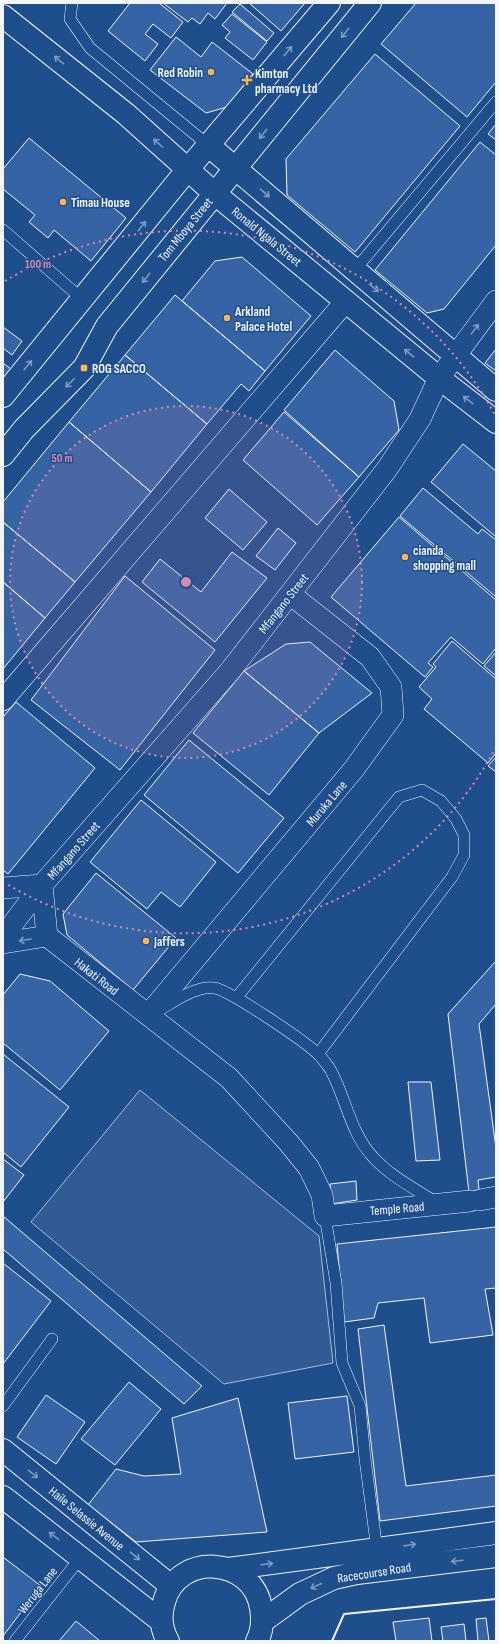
<svg xmlns="http://www.w3.org/2000/svg" width="499" height="1644" viewBox="0 0 499 1644" font-family="'Sofia Sans Condensed',sans-serif">
<style>
.built{fill:#305b95;stroke:#a8bbd7}
.building{fill:#3563a3;stroke:#f2f6ff}
.lines{fill:none;stroke-linecap:round;stroke-linejoin:round}
.lane-casing{stroke:#f2f6ff;stroke-width:12}
.street-casing{stroke:#f2f6ff;stroke-width:22}
.secondary-casing{stroke:#f2f6ff;stroke-width:24}
.lane{stroke:#1f4e8c;stroke-width:11}
.street{stroke:#1f4e8c;stroke-width:21}
.secondary{stroke:#1f4e8c;stroke-width:22}
.wall{stroke:#f2f6ff;stroke-width:2}
.oneway{stroke:#7e9ac0}
.ring{fill:none;stroke:#da87ad;stroke-width:2;stroke-dasharray:2 4}
.poi-dot{fill:#ffb74d;stroke:#1f4e8c;stroke-width:1.5}
.labels{text-anchor:middle;stroke-width:3;stroke-linejoin:round;paint-order:stroke}
.poi-label{font-size:13px;font-weight:bold;fill:#f2f6ff;stroke:#1f4e8c;text-anchor:start}
.street-label{font-size:13px;fill:#f2f6ff;stroke:#1f4e8c}
.centre{fill:#da87ad;stroke:#1f4e8c;stroke-width:2}
.ring-label{font-size:12px;text-anchor:middle;font-weight:bold;fill:#da87ad;stroke:#1f4e8c;stroke-width:3;stroke-linejoin:round;paint-order:stroke}
</style>
<rect width="100%" height="100%" fill="#1f4e8c"/>
<path class="built" d="M 140,1090 L 319,1236 L 333,1363 L 224,1384 L 31,1222 Z"/>
<path class="building" d="M 130,3 L 159,3 L 183,22 L 171,38 L 153,24 L 145,34 L 158,44 L 145,61 L 108,31 Z
M 163,3 L 227,3 L 215,19 L 208,13 L 200,24 L 192,18 L 188,22 Z
M 249,3 L 305,3 L 281,31 Z
M 416,3 L 496,3 L 496,82 L 467,117 L 381,44 Z
M 240,4 L 274,33 L 267,41 L 232,12 Z
M 232,14 L 267,42 L 253,60 L 225,38 L 230,32 L 222,25 Z
M 176,37 L 201,57 L 212,42 L 253,74 L 227,107 L 206,113 L 150,70 Z
M 375,54 L 460,126 L 355,252 L 287,195 L 286,159 Z
M 496,124 L 496,140 L 488,134 Z
M 29,138 L 126,218 L 91,261 L 54,230 L 48,238 L 29,222 L 35,215 L 3,189 L 3,169 Z
M 480,142 L 496,155 L 496,245 L 444,309 L 427,313 L 375,270 Z
M 242,257 L 311,316 L 265,371 L 182,301 L 215,261 Z
M 175,295 L 265,371 L 249,391 L 241,384 L 207,424 L 125,355 Z
M 3,327 L 22,341 L 12,355 L 3,348 Z
M 496,349 L 496,371 L 485,363 Z
M 335,350 L 394,401 L 399,430 L 359,477 L 284,410 Z
M 125,355 L 207,424 L 151,492 L 69,422 Z
M 3,363 L 15,372 L 3,387 Z
M 284,412 L 359,477 L 317,525 L 243,460 Z
M 69,422 L 151,492 L 75,582 L 3,522 L 3,502 Z
M 463,444 L 496,471 L 496,537 L 431,482 Z
M 423,488 L 478,534 L 482,529 L 496,540 L 496,597 L 400,516 Z
M 229,489 L 267,522 L 243,550 L 205,518 Z
M 399,517 L 496,600 L 496,648 L 483,664 L 451,637 L 428,663 L 433,667 L 425,677 L 331,597 Z
M 3,522 L 75,582 L 45,618 L 3,582 Z
M 278,528 L 296,543 L 275,570 L 256,556 Z
M 232,552 L 267,578 L 215,642 L 142,582 L 160,559 L 201,592 Z
M 125,576 L 215,650 L 120,770 L 31,700 Z
M 3,582 L 45,618 L 3,669 Z
M 452,641 L 496,679 L 496,753 L 488,763 L 424,709 L 432,699 L 419,687 L 436,667 L 433,664 Z
M 310,642 L 372,693 L 319,733 L 244,671 L 286,644 Z
M 496,652 L 496,676 L 484,666 Z
M 244,671 L 319,733 L 269,795 L 193,733 Z
M 16,702 L 95,768 L 8,874 L 3,870 L 3,717 Z
M 189,740 L 284,818 L 238,873 L 144,795 Z
M 496,757 L 496,772 L 488,766 Z
M 141,800 L 216,862 L 180,907 L 161,892 L 147,909 L 90,862 Z
M 96,873 L 176,938 L 133,990 L 67,935 L 63,914 Z
M 496,961 L 496,1004 L 479,1024 L 496,1148 L 496,1177 L 478,1180 L 480,1200 L 470,1201 L 448,1014 Z
M 20,974 L 50,981 L 109,1031 L 60,1090 L 3,1043 L 3,995 Z
M 3,1054 L 69,1107 L 21,1167 L 3,1152 Z
M 408,1082 L 431,1082 L 440,1160 L 416,1161 Z
M 3,1159 L 24,1175 L 3,1202 Z
M 356,1181 L 357,1200 L 331,1204 L 330,1184 Z
M 3,1216 L 202,1386 L 184,1404 L 3,1249 Z
M 496,1227 L 496,1288 L 485,1289 L 493,1335 L 430,1343 L 424,1298 L 378,1303 L 374,1318 L 344,1322 L 337,1244 Z
M 3,1263 L 51,1301 L 3,1364 Z
M 384,1325 L 406,1486 L 496,1475 L 496,1506 L 380,1521 L 358,1329 Z
M 129,1382 L 161,1409 L 115,1465 L 81,1439 Z
M 46,1395 L 85,1422 L 56,1464 L 17,1437 Z
M 347,1396 L 354,1452 L 295,1459 L 288,1403 Z
M 238,1398 L 267,1532 L 136,1542 L 88,1505 L 116,1469 L 144,1476 L 181,1474 L 172,1418 Z
M 3,1557 L 41,1586 L 3,1636 Z
M 429,1618 L 432,1641 L 396,1641 L 393,1622 Z
M 486,1618 L 489,1641 L 478,1641 L 476,1619 Z
M 76,1621 L 100,1641 L 59,1641 Z
M 464,1624 L 466,1641 L 443,1641 L 441,1627 Z"/>
<g class="lines">
<g class="lane-casing">
<path id="lane" d="M 72,3 L 70,19 L 90,48 L 208,145
M 3,230 L 82,299
M 354,271 L 496,102
M 237,997 L 399,797 L 422,790 L 441,801 L 456,819 L 464,835 L 464,855 L 452,877 L 318,1054
M 159,1010 C 174,1002 196,985 214,988 C 230,990 306,1042 319,1055 C 323,1059 327,1065 330,1069 C 346,1097 350,1133 373,1157 C 390,1176 415,1189 437,1203
M 325,1216 L 336,1283 L 342,1363 L 360,1406 L 365,1459 L 377,1550
M 3,1406 L 52,1339
M 15,1641 L 81,1557"/>
</g>
<g class="street-casing">
<path id="street" d="M 3,700 L 346,301
M 42,885 L 47,936
M 3,888 L 42,885
M 47,936 L 229,1078 L 288,1142 L 309,1168 L 322,1195 L 325,1216 L 470,1201
M 3,937 L 42,885 L 230,671 L 387,469 L 420,419 L 439,378 L 496,301
M 3,943 L 47,936
M 148,1015 L 354,769 L 393,715 L 391,687 L 370,657 L 290,594
M 480,1200 L 496,1197"/>
</g>
<g class="secondary-casing">
<path id="secondary" d="M 3,16 L 126,114 L 214,193 L 439,378 L 496,422
M 208,145 L 496,390
M 3,396 L 188,169 L 329,3
M 3,455 L 24,429 L 84,368 L 107,326 L 370,3
M 3,1450 L 171,1586
M 3,1497 L 161,1621
M 228,1569 L 496,1533
M 263,1621 L 300,1594 L 334,1578 L 357,1573 L 496,1556
M 168,1641 C 161,1629 160,1615 164,1602 C 178,1551 253,1557 261,1608 C 263,1620 263,1630 257,1641"/>
</g>
<use href="#lane" class="lane"/>
<use href="#street" class="street"/>
<use href="#secondary" class="secondary"/>
<path class="wall" d="M 332,1641 L 344,1614 L 496,1599"/>
</g>
<defs><path id="oneway-shaft" d="M-6 0H5M1.5-3L5.5 0L1.5 3" fill="none" stroke-width="1.6" stroke-linecap="round" stroke-linejoin="round"/></defs>
<g class="oneway">
<use href="#oneway-shaft" transform="translate(345 33) rotate(129)"/>
<use href="#oneway-shaft" transform="translate(288 51) rotate(-50)"/>
<use href="#oneway-shaft" transform="translate(59 60) rotate(-141)"/>
<use href="#oneway-shaft" transform="translate(263 134) rotate(129)"/>
<use href="#oneway-shaft" transform="translate(158 143) rotate(-138)"/>
<use href="#oneway-shaft" transform="translate(265 193) rotate(41)"/>
<use href="#oneway-shaft" transform="translate(142 226) rotate(-51)"/>
<use href="#oneway-shaft" transform="translate(146 278) rotate(129)"/>
<use href="#oneway-shaft" transform="translate(374 288) rotate(40)"/>
<use href="#oneway-shaft" transform="translate(475 329) rotate(-54)"/>
<use href="#oneway-shaft" transform="translate(409 353) rotate(-140)"/>
<use href="#oneway-shaft" transform="translate(28 365) rotate(-51)"/>
<use href="#oneway-shaft" transform="translate(70 383) rotate(135)"/>
<use href="#oneway-shaft" transform="translate(468 400) rotate(-142)"/>
<use href="#oneway-shaft" transform="translate(25 940) rotate(171)"/>
<use href="#oneway-shaft" transform="translate(33 1474) rotate(39)"/>
<use href="#oneway-shaft" transform="translate(54 1536) rotate(-142)"/>
<use href="#oneway-shaft" transform="translate(410 1545) rotate(-8)"/>
<use href="#oneway-shaft" transform="translate(135 1556) rotate(39)"/>
<use href="#oneway-shaft" transform="translate(457 1561) rotate(173)"/>
<use href="#oneway-shaft" transform="translate(267 1564) rotate(-7)"/>
<use href="#oneway-shaft" transform="translate(316 1586) rotate(155)"/>
</g>
<circle cx="186" cy="582" r="176" fill="#da87ad" fill-opacity=".12"/>
<g class="ring">
<circle cx="186" cy="582" r="176"/>
<path d="M496 747A351 351 0 0 1 5 883M5 281A351 351 0 0 1 496 417"/>
</g>
<g class="poi-dot">
<circle cx="211" cy="72" r="4"/>
<path d="M245 74h4v4h4v4h-4v4h-4v-4h-4v-4h4z"/>
<circle cx="63" cy="202" r="4"/>
<circle cx="227" cy="318" r="4"/>
<rect x="80" y="364" width="8" height="8" rx="2"/>
<circle cx="405" cy="557" r="4"/>
<circle cx="146" cy="941" r="4"/>
</g>
<g class="labels">
<g class="poi-label">
<text x="203" y="77" text-anchor="end">Red Robin</text>
<text x="255" y="78">Kimton<tspan x="255" dy="15">pharmacy Ltd</tspan></text>
<text x="71" y="207">Timau House</text>
<text x="235" y="316">Arkland<tspan x="235" dy="15">Palace Hotel</tspan></text>
<text x="92" y="373">ROG SACCO</text>
<text x="413" y="555">cianda<tspan x="413" dy="15">shopping mall</tspan></text>
<text x="154" y="946">Jaffers</text>
</g>
<g class="street-label">
<text transform="translate(185 229) rotate(-51)" y="5">Tom Mboya Street</text>
<text transform="translate(267 236) rotate(39)" y="5">Ronald Ngala Street</text>
<text transform="translate(283 603) rotate(-52)" y="5">Mfangano Street</text>
<text transform="translate(326 803) rotate(-50)" y="5">Muruka Lane</text>
<text transform="translate(73 850) rotate(-49)" y="5">Mfangano Street</text>
<text transform="translate(97 976) rotate(38)" y="5">Hakati Road</text>
<text transform="translate(397 1208) rotate(-5)" y="5">Temple Road</text>
<text transform="translate(87 1518) rotate(39)" y="5">Haile Selassie Avenue</text>
<text transform="translate(374 1572) rotate(-9)" y="5">Racecourse Road</text>
<text transform="translate(37 1590) rotate(-52)" y="5">Weruga Lane</text>
</g>
</g>
<circle cx="186" cy="582" r="6" class="centre"/>
<g class="ring-label">
<text x="38" y="268">100 m</text>
<text x="62" y="462">50 m</text>
</g>
<rect width="499" height="1644" fill="none" stroke="#f2f6ff" stroke-width="8"/>
</svg>
